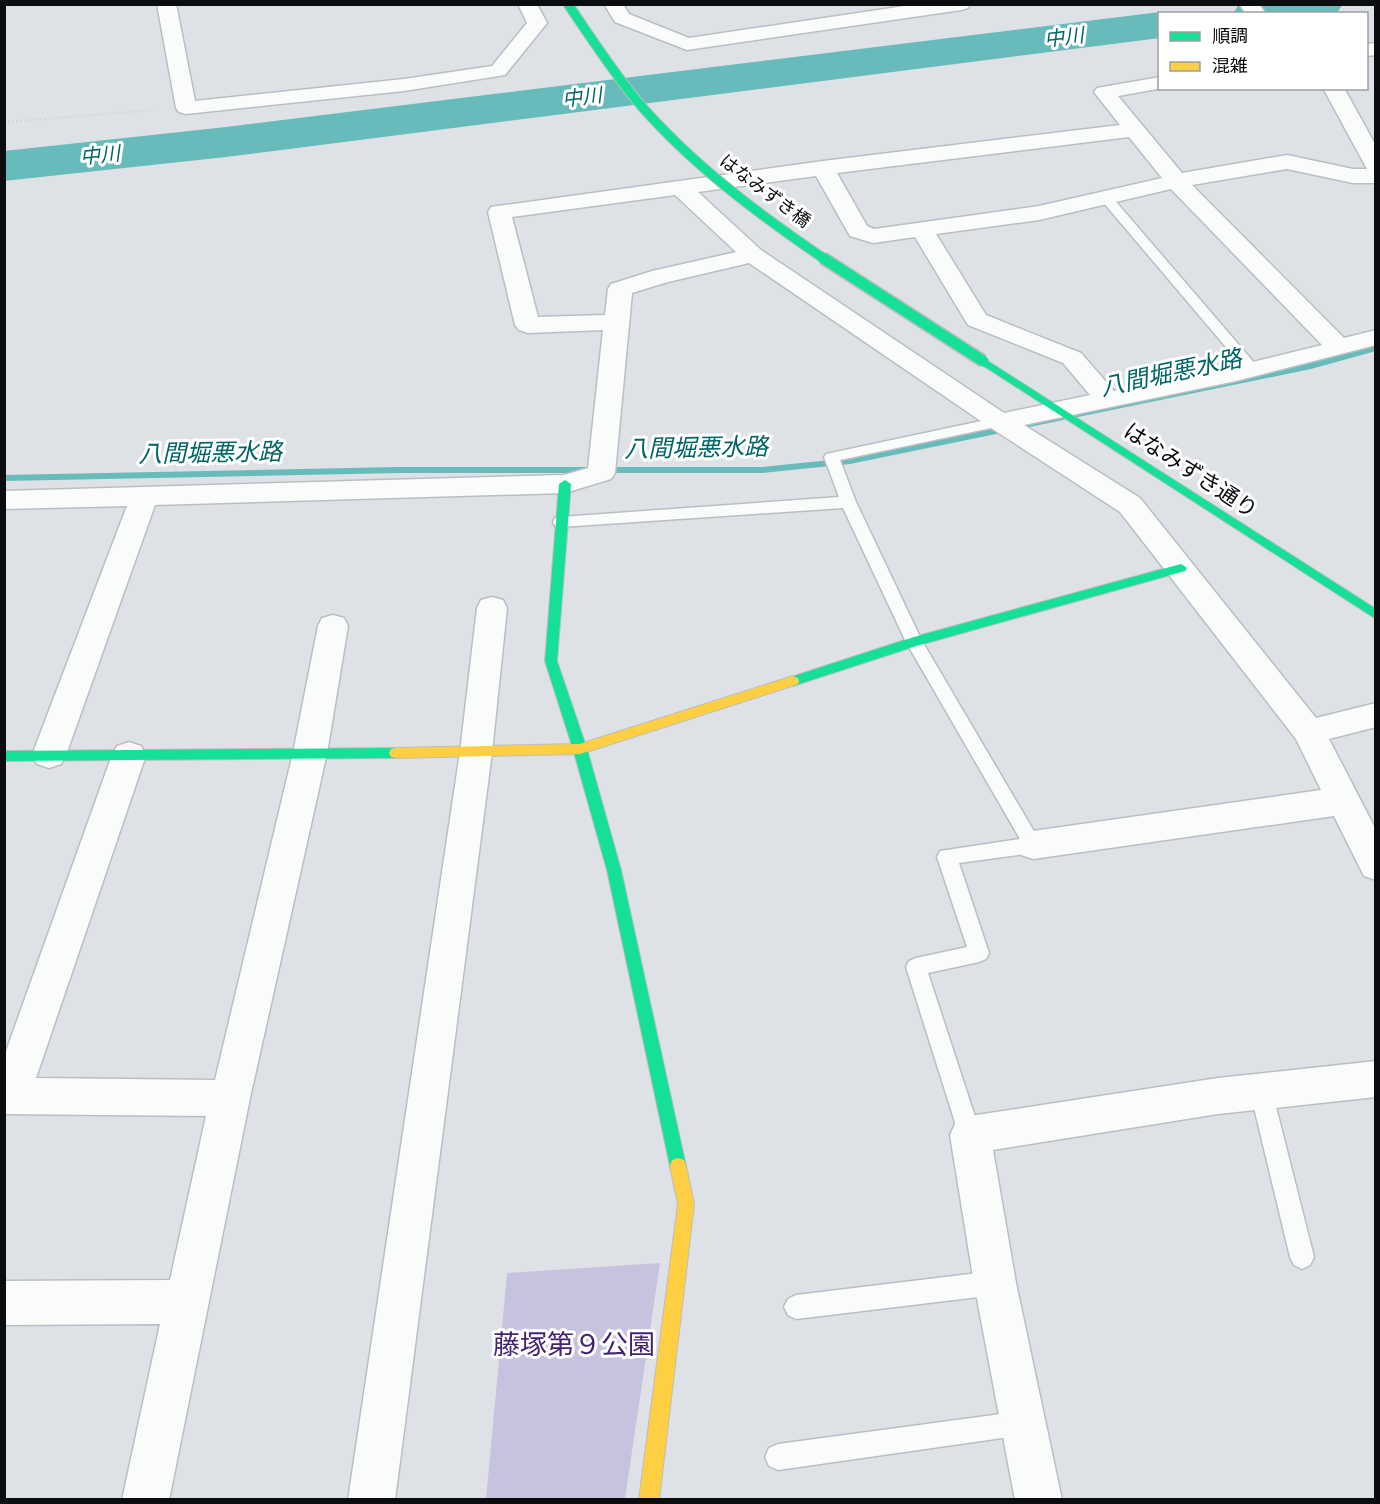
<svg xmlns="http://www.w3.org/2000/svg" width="1380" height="1504" viewBox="0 0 1380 1504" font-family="'Exo 2','Noto Sans JP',sans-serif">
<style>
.green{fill:#c7c2dd}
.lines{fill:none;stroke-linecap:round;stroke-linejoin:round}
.stream{fill:#68bbbb;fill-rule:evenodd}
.river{fill:#68bbbb;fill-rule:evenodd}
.lane-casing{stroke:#bbbec1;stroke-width:3}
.street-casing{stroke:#bbbec1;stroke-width:3}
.fast-casing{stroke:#bbbec1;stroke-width:2}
.slow-casing{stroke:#bbbec1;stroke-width:2}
.path{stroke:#cacccd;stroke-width:2;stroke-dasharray:1 3;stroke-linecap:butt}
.lane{fill:#fafbfb;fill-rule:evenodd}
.street{fill:#fafbfb;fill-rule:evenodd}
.fast{fill:#16e098;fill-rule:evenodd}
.slow{fill:#ffcf43;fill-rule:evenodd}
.fast-bridge-far1-casing{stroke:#bbbec1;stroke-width:11;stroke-linecap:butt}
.fast-bridge-casing{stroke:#bbbec1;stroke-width:14;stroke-linecap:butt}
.fast-bridge-far1{stroke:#16e098;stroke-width:9}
.fast-bridge{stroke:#16e098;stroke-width:11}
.labels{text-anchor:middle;stroke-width:6;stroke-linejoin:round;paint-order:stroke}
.far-street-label{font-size:18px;fill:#0a0c0f;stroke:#fff}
.far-water-label{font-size:20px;font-style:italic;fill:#006565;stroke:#fff}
.street-label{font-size:22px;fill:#0a0c0f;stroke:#fff}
.water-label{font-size:24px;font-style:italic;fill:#006565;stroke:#fff}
.near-park-label{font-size:27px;fill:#442373;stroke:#fff}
</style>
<rect width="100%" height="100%" fill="#dee2e6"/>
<path class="green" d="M 660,1263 L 625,1499 L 486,1500 L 507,1273 Z"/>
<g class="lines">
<path class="stream" d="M 1376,345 L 1376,351 L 1311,369 L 850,464 L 762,473 L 399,473 L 4,481 L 4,475 L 399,467 L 762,467 L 850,458 L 1310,363 Z"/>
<path class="river" d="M 1343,4 L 1336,14 L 1233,14 L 1239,4 Z
M 1160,12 L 1167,14 L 1160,14 L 1160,38 L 226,157 L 4,181 L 4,151 L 226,127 Z"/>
<g class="lane-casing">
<path id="lane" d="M 1107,195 L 1111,196 L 1257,366 L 1259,369 L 1257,372 L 1247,372 L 1103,202 L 1101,199 Z
M 1000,417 L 1007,422 L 1005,425 L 840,460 L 856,502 L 922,641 L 1042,845 L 1040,850 L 1033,853 L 959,863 L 989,953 L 986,959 L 979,962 L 928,973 L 981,1135 L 978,1142 L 970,1145 L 962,1142 L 959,1135 L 906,967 L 909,961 L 916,958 L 967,947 L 937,857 L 940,851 L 1020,839 L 906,642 L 843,508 L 561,527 L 555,526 L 553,522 L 555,518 L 561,517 L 839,497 L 824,457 L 826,454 Z
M 1261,1081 L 1269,1084 L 1272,1091 L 1314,1257 L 1310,1265 L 1302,1269 L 1294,1265 L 1290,1257 L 1250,1091 L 1253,1084 Z
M 995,1271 L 1003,1275 L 1007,1283 L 1003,1291 L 995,1295 L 796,1319 L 788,1315 L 784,1307 L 788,1299 L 796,1295 Z
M 1023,1411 L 1032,1414 L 1035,1423 L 1032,1432 L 1023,1435 L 778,1470 L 769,1466 L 765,1457 L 769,1448 L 778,1444 Z"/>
</g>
<g class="street-casing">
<path id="street" d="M 157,4 L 176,4 L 195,101 L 404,79 L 492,66 L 527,23 L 518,4 L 537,4 L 547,23 L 505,75 L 404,91 L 186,114 L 179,112 L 176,108 Z
M 604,4 L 623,4 L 629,14 L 689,38 L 918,4 L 970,4 L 968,8 L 961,10 L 687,50 L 615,22 Z
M 1239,4 L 1259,4 L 1266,14 L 1246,14 Z
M 1376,43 L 1376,55 L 1366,56 L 1366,44 Z
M 1160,77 L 1160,88 L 1163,88 L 1118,96 L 1182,173 L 1287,155 L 1353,169 L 1367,169 L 1323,88 L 1344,88 L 1376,146 L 1376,183 L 1353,183 L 1287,169 L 1192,185 L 1344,338 L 1376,330 L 1376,345 L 1236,381 L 1024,425 L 1140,498 L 1316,718 L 1376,703 L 1376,727 L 1329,739 L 1376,830 L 1376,880 L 1364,876 L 1334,816 L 1033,859 L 1021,855 L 1016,845 L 1021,835 L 1033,831 L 1321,790 L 1296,739 L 1120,512 L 991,428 L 749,263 L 668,282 L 632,293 L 615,473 L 611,479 L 565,493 L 155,505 L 66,755 L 61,764 L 49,768 L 37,764 L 32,755 L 127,506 L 4,509 L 4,491 L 564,475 L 588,468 L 603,330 L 528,333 L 519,330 L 515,325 L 488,212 L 491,207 L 823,161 L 1120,125 L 1094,92 L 1097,88 ZM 1129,137 L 1162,178 L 1039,206 L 874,229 L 867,226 L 837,173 ZM 816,176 L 850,236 L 873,243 L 915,237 L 968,325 L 1063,363 L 1090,395 L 1004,413 L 761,250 L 698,192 ZM 1171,189 L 1322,345 L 1236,366 L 1114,391 L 1081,353 L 986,315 L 936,234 L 1039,220 ZM 675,195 L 736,252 L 652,271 L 611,284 L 608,289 L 605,315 L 538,317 L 512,217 Z
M 492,597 L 503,600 L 507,608 L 492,752 L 395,1500 L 348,1500 L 460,752 L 477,608 L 481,600 Z
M 333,615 L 344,618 L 348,626 L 327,753 L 250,1098 L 169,1500 L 122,1500 L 160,1324 L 4,1325 L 4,1281 L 170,1280 L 206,1116 L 4,1114 L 4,1057 L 112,755 L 117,746 L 129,742 L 141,746 L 146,755 L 36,1078 L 215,1080 L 293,753 L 318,626 L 322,618 Z
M 1376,1061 L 1376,1097 L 1218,1114 L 993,1150 L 1016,1283 L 1062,1500 L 1015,1500 L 974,1283 L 950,1135 L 956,1122 L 970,1116 L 1218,1078 Z"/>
</g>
<g class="fast-casing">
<path id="fast" d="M 983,358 L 1376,609 L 1376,619 L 979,363 L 978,361 Z
M 565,480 L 571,484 L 557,661 L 587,749 L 621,870 L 686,1166 L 684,1172 L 678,1174 L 672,1172 L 670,1166 L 607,870 L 573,749 L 545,661 L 559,484 Z
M 1181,564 L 1187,568 L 1185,571 L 916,646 L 793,686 L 787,681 L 788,678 L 914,637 Z
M 396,748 L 401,749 L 403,753 L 401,757 L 396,758 L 4,761 L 4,751 Z"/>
</g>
<g class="slow-casing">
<path id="slow" d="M 793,676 L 798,678 L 799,681 L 798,684 L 580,754 L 396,758 L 391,757 L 389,753 L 391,749 L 396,748 L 580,744 Z
M 678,1158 L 684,1160 L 686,1166 L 694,1204 L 659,1500 L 639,1500 L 678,1204 L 670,1166 L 672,1160 Z"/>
</g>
<path class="path" d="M 4,122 L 156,110"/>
<use href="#lane" class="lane"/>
<use href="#street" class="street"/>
<use href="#fast" class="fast"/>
<use href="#slow" class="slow"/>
<g class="fast-bridge-far1-casing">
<path id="fast-bridge-far1" d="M 568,4 C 590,37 612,70 637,101 C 690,163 758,214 826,260"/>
</g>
<g class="fast-bridge-casing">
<path id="fast-bridge" d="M 823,258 L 983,361"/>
</g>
<use href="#fast-bridge-far1" class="fast-bridge-far1"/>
<use href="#fast-bridge" class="fast-bridge"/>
</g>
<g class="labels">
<g class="far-street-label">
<text transform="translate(765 191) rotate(37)" y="6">はなみずき橋</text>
</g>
<g class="far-water-label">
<text transform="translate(1064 37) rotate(-7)" y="7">中川</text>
<text transform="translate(582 97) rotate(-7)" y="7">中川</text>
<text transform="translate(100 155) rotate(-6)" y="7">中川</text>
</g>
<g class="street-label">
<text transform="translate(1191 470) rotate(33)" y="8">はなみずき通り</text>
</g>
<g class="water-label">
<text transform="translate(1171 373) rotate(-12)" y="8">八間堀悪水路</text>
<text transform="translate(696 448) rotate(-1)" y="8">八間堀悪水路</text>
<text transform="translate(210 453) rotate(-1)" y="8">八間堀悪水路</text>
</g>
<g class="near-park-label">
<text x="574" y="1354">藤塚第９公園</text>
</g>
</g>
<rect width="1380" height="1504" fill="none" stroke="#0a0c0f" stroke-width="12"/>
<rect x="1158" y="12" width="210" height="78" fill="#ffffff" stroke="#9d9e9f" stroke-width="1.5"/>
<rect x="1170" y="32" width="30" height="9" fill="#16e098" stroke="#9d9e9f" stroke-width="1.5"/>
<text x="1212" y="42" font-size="18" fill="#0a0c0f">順調</text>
<rect x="1170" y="62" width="30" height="9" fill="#ffcf43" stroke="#9d9e9f" stroke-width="1.5"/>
<text x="1212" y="72" font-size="18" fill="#0a0c0f">混雑</text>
</svg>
